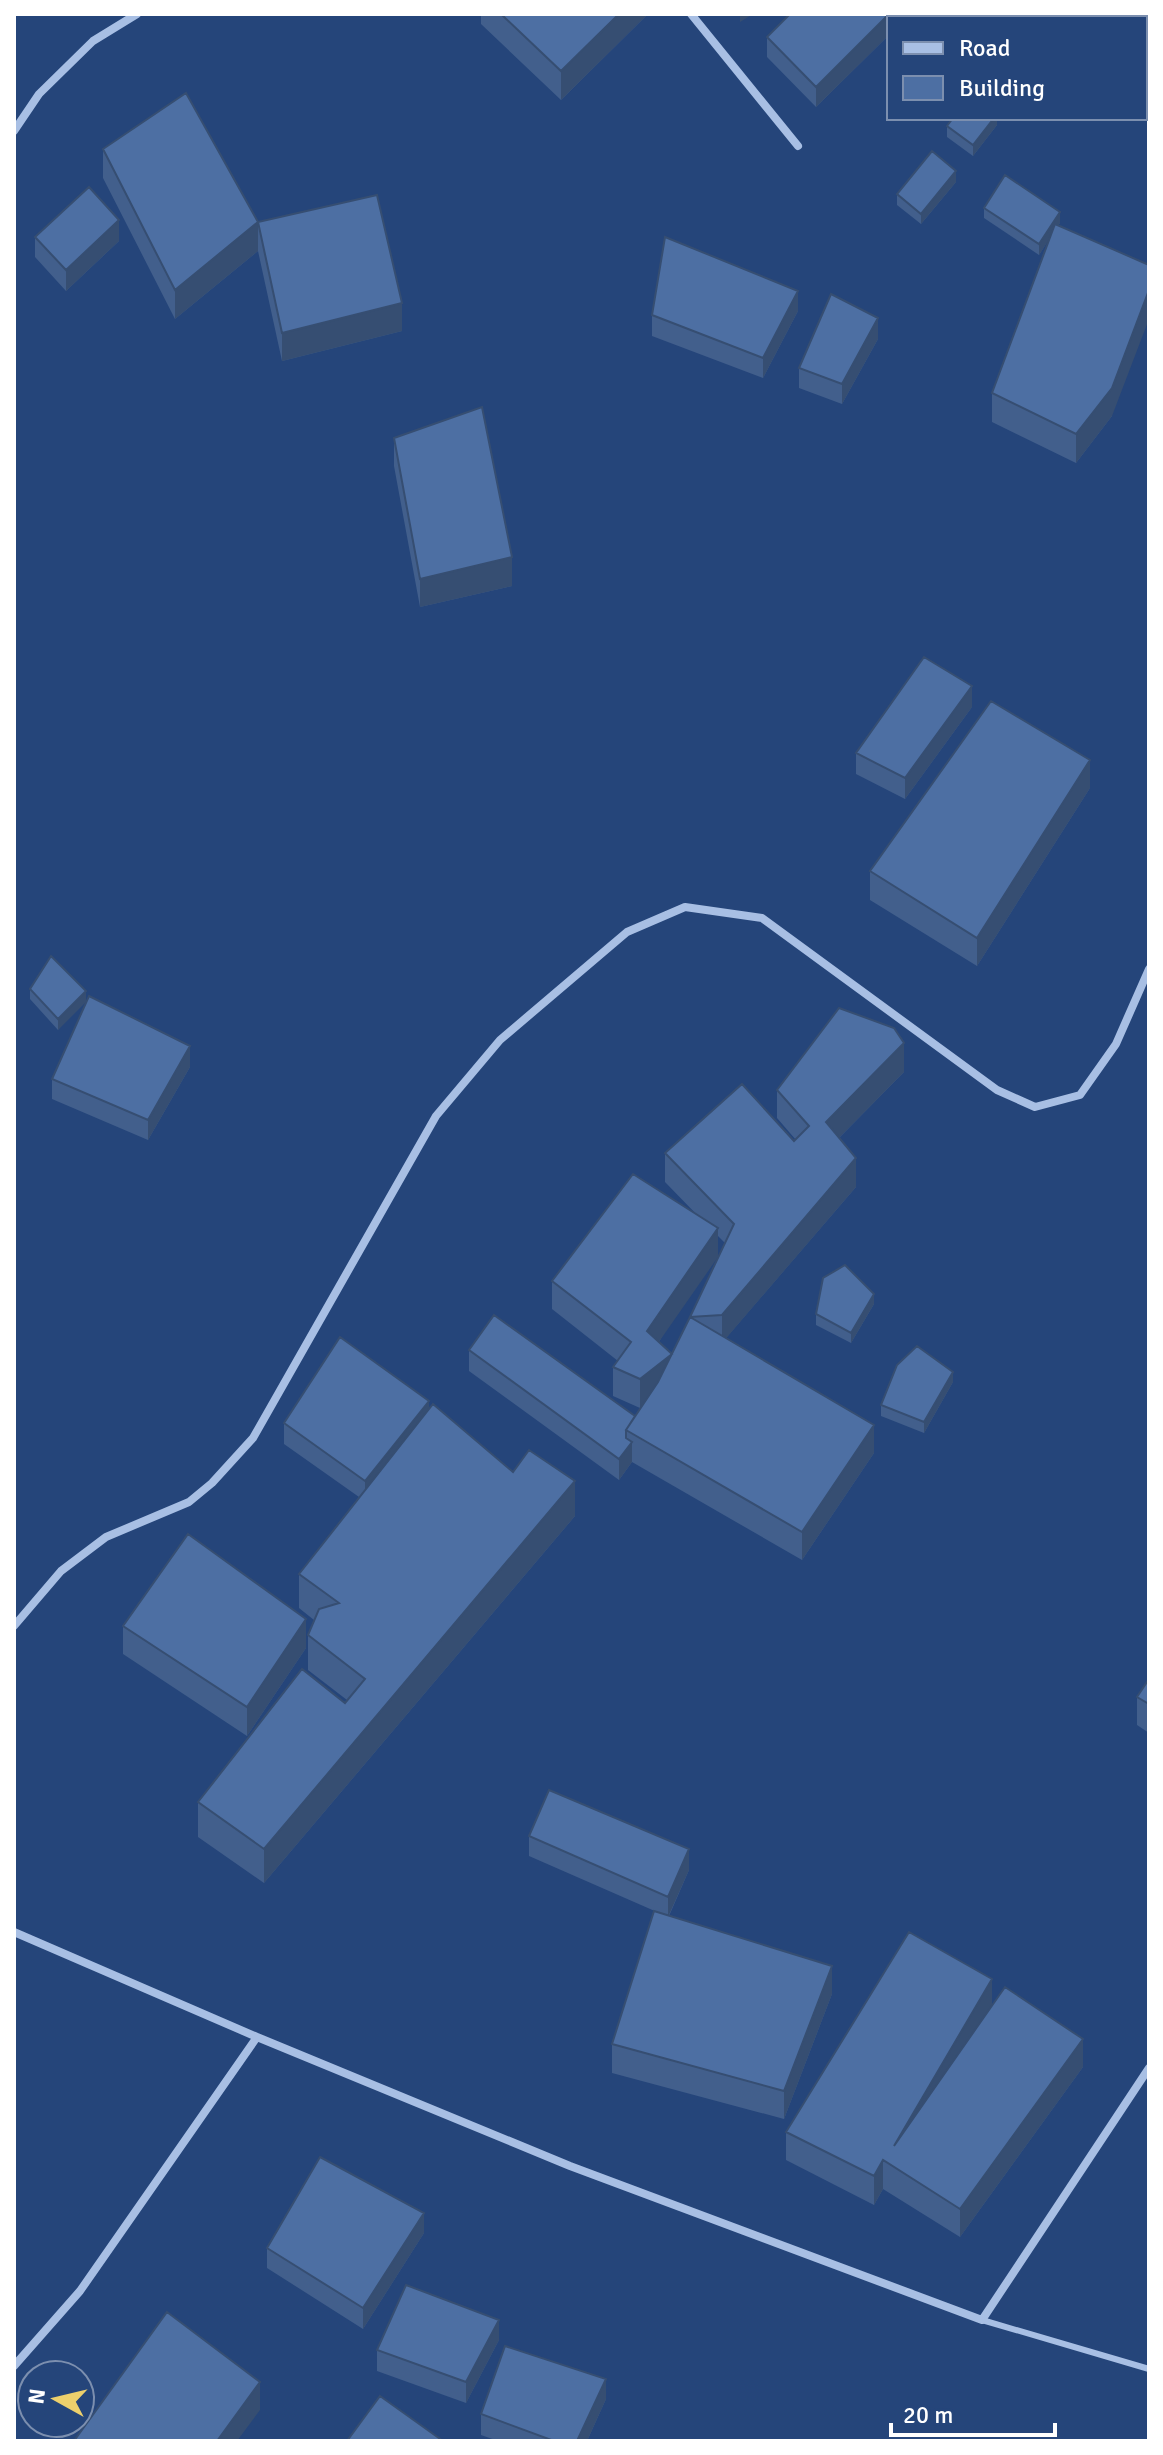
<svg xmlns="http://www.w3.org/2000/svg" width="1163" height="2455" viewBox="0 0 1163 2455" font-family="Signika,sans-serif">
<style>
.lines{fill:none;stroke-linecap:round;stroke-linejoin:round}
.lane{stroke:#a8bfe4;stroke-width:6}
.street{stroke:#a8bfe4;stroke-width:8}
.wall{fill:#425f8c;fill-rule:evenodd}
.shaded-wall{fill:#364e72}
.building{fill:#4d6fa3;stroke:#364e72;stroke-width:2}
</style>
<rect width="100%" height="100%" fill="#25457a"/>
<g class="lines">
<path class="lane" d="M 982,2320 L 1149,2369"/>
<path class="street" d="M 691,14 L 798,146
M 14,131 L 39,94 L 93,41 L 137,14
M 14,1626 L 61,1571 L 106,1537 L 189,1502 L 212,1483 L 253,1438 L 436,1116 L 500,1040 L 627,932 L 685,907 L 762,918 L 997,1090 L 1035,1107 L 1080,1095 L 1116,1044 L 1149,969
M 14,1932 L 257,2037 L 570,2166 L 982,2320 L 1149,2068
M 14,2366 L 80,2291 L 257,2037"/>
</g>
<path class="wall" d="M 481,14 L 648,14 L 561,100 L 481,24 Z
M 889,18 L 889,35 L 816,107 L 767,57 L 767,37 Z
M 997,118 L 997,125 L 973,156 L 947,137 L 947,126 Z
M 103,149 L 258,222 L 402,331 L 282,361 L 258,251 L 175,319 L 103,178 Z
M 956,182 L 921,224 L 897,205 L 897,194 Z
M 984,208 L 1060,223 L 1058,225 L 1112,416 L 1076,463 L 992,422 L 992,393 L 1051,236 L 1039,255 L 984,218 Z
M 35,237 L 119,241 L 66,291 L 35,257 Z
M 798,311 L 763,378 L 652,336 L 652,315 Z
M 878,339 L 842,404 L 799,388 L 799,368 Z
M 394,438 L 512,586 L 420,607 L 394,466 Z
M 972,707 L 905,799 L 856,774 L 856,753 Z
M 1090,788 L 977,966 L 870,900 L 870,871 Z
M 30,989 L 86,991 L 58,1030 L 30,999 Z
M 190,1067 L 148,1140 L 52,1099 L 52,1079 Z
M 904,1072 L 839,1138 L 856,1187 L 726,1338 L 874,1453 L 802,1560 L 632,1462 L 619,1480 L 469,1371 L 469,1350 L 635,1416 L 640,1408 L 613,1396 L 613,1367 L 618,1361 L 552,1309 L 552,1281 L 698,1216 L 665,1182 L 665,1153 L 794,1141 L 796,1140 L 777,1118 L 777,1090 ZM 718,1236 L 725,1243 L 672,1354 L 659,1342 Z
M 874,1304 L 851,1343 L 816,1325 L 816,1314 Z
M 953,1382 L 924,1433 L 881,1416 L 881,1405 Z
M 429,1409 L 513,1472 L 575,1516 L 264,1883 L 198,1837 L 198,1802 L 347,1700 L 308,1670 L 308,1635 L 314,1620 L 299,1608 L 299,1574 L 359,1497 L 284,1444 L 284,1423 Z
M 123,1626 L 306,1648 L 247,1736 L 123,1654 Z
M 1149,1679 L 1149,1733 L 1137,1725 L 1137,1697 Z
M 529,1836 L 689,1870 L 669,1916 L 832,1994 L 784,2119 L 612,2073 L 612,2044 L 657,1912 L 529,1856 Z
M 992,2006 L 1083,2067 L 960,2237 L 883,2189 L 874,2205 L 786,2160 L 786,2132 Z
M 424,2233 L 363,2329 L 267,2268 L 267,2248 Z
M 499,2340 L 466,2403 L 377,2371 L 377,2350 Z
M 606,2399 L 587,2441 L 498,2441 L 481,2435 L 481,2414 Z"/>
<path class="shaded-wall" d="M 619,14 L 648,14 L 561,100 L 561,71 Z
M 740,14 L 753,14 L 740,22 Z
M 889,14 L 910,14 L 906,18 L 889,18 L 889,35 L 816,107 L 816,87 Z
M 994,118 L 997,118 L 997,125 L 973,156 L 973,145 Z
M 956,171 L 956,182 L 921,224 L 921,214 Z
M 1060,212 L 1060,223 L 1039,255 L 1039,244 Z
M 119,220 L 119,241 L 66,291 L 66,270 Z
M 258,222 L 258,251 L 175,319 L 175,290 Z
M 1149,290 L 1149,319 L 1112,416 L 1076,463 L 1076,434 Z
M 798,291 L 798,311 L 763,378 L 763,358 Z
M 402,303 L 402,331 L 282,361 L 282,333 Z
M 878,318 L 878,339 L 842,404 L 842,384 Z
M 512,557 L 512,586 L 420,607 L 420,579 Z
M 972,686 L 972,707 L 905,799 L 905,778 Z
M 1090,760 L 1090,788 L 977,966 L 977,938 Z
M 86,991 L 86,1002 L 58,1030 L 58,1019 Z
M 904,1043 L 904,1072 L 826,1151 L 826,1122 Z
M 190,1046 L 190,1067 L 148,1140 L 148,1120 Z
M 856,1158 L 856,1187 L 722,1343 L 722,1315 Z
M 718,1228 L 718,1257 L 647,1359 L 647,1331 Z
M 874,1294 L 874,1304 L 851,1343 L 851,1333 Z
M 672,1354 L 672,1382 L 640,1408 L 640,1379 Z
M 953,1372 L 953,1382 L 924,1433 L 924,1422 Z
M 429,1401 L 429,1421 L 365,1502 L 365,1481 Z
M 874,1425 L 874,1453 L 802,1560 L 802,1532 Z
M 632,1442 L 632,1462 L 619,1480 L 619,1459 Z
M 575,1481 L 575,1516 L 264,1883 L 264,1849 Z
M 306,1619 L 306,1648 L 247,1736 L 247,1707 Z
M 689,1849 L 689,1870 L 668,1917 L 668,1897 Z
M 832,1966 L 832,1994 L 784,2119 L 784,2091 Z
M 992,1979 L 992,2007 L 894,2146 Z
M 1083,2039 L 1083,2067 L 960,2237 L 960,2209 Z
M 883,2160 L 883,2189 L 874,2205 L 874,2176 Z
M 424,2213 L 424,2233 L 363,2329 L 363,2308 Z
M 499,2320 L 499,2340 L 466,2403 L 466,2382 Z
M 606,2379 L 606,2399 L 587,2441 L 577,2441 Z
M 260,2382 L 260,2410 L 237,2441 L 217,2441 Z"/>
<path class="building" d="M 501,14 L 619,14 L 561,71 Z
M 790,14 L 889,14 L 816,87 L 767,37 Z
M 963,14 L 1022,14 L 1027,18 L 960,18 Z
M 186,93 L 258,222 L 175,290 L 103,149 Z
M 953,118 L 994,118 L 973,145 L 947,126 Z
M 932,151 L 956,171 L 921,214 L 897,194 Z
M 1005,175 L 1060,212 L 1039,244 L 984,208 Z
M 89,187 L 119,220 L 66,270 L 35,237 Z
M 377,195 L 402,303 L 282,333 L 258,222 Z
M 1055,224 L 1149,265 L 1149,290 L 1112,388 L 1076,434 L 992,393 Z
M 665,237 L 798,291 L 763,358 L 652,315 Z
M 831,294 L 878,318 L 842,384 L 799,368 Z
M 482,407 L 512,557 L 420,579 L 394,438 Z
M 924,657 L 972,686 L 905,778 L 856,753 Z
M 991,701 L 1090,760 L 977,938 L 870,871 Z
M 51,956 L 86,991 L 58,1019 L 30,989 Z
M 89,996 L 190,1046 L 148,1120 L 52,1079 Z
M 839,1008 L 894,1028 L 904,1043 L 826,1122 L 856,1158 L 722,1315 L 690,1317 L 734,1224 L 665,1153 L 742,1084 L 794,1141 L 809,1126 L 777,1090 Z
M 633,1174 L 718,1228 L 647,1331 L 672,1354 L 640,1379 L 613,1367 L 631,1342 L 552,1281 Z
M 845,1265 L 874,1294 L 851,1333 L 816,1314 L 823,1278 Z
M 494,1315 L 635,1416 L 626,1430 L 626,1438 L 632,1442 L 619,1459 L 469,1350 Z
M 690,1317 L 874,1425 L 802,1532 L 626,1430 L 658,1382 Z
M 340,1337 L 429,1401 L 365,1481 L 284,1423 Z
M 917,1346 L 953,1372 L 924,1422 L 881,1405 L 897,1365 Z
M 433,1404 L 513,1472 L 529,1450 L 575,1481 L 264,1849 L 198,1802 L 302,1669 L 345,1703 L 365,1679 L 308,1635 L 319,1609 L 339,1603 L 299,1574 Z
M 188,1534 L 306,1619 L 247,1707 L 123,1626 Z
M 1149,1679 L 1149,1704 L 1137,1697 Z
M 549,1790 L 689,1849 L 668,1897 L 529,1836 Z
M 654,1911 L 832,1966 L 784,2091 L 612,2044 Z
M 909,1932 L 992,1979 L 894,2146 L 1005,1987 L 1083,2039 L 960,2209 L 883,2160 L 874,2176 L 786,2132 Z
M 320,2157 L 424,2213 L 363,2308 L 267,2248 Z
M 406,2285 L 499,2320 L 466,2382 L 377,2350 Z
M 167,2312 L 260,2382 L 217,2441 L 74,2441 Z
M 505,2346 L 606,2379 L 577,2441 L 554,2441 L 481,2414 Z
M 380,2396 L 443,2441 L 347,2441 Z"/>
<rect width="1163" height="2455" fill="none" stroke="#ffffff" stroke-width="32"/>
<rect x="887" y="16" width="260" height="104" fill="#25457a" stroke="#7c8faf" stroke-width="2"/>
<rect x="903" y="42" width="40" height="12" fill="#a8bfe4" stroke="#7c8faf" stroke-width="2"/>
<text x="959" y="56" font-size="24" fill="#ffffff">Road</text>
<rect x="903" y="76" width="40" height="24" fill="#4d6fa3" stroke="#7c8faf" stroke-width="2"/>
<text x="959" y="96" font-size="24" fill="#ffffff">Building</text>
<g transform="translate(56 2399) rotate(278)"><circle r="38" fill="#25457a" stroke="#7c8faf" stroke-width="2"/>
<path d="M0-6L14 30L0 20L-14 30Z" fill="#edd06c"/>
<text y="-12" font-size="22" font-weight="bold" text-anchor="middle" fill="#ffffff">N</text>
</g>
<path d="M891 2423v12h164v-12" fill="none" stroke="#ffffff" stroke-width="4"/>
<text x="903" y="2423" font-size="24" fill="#ffffff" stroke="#25457a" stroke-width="6" paint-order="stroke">20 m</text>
</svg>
